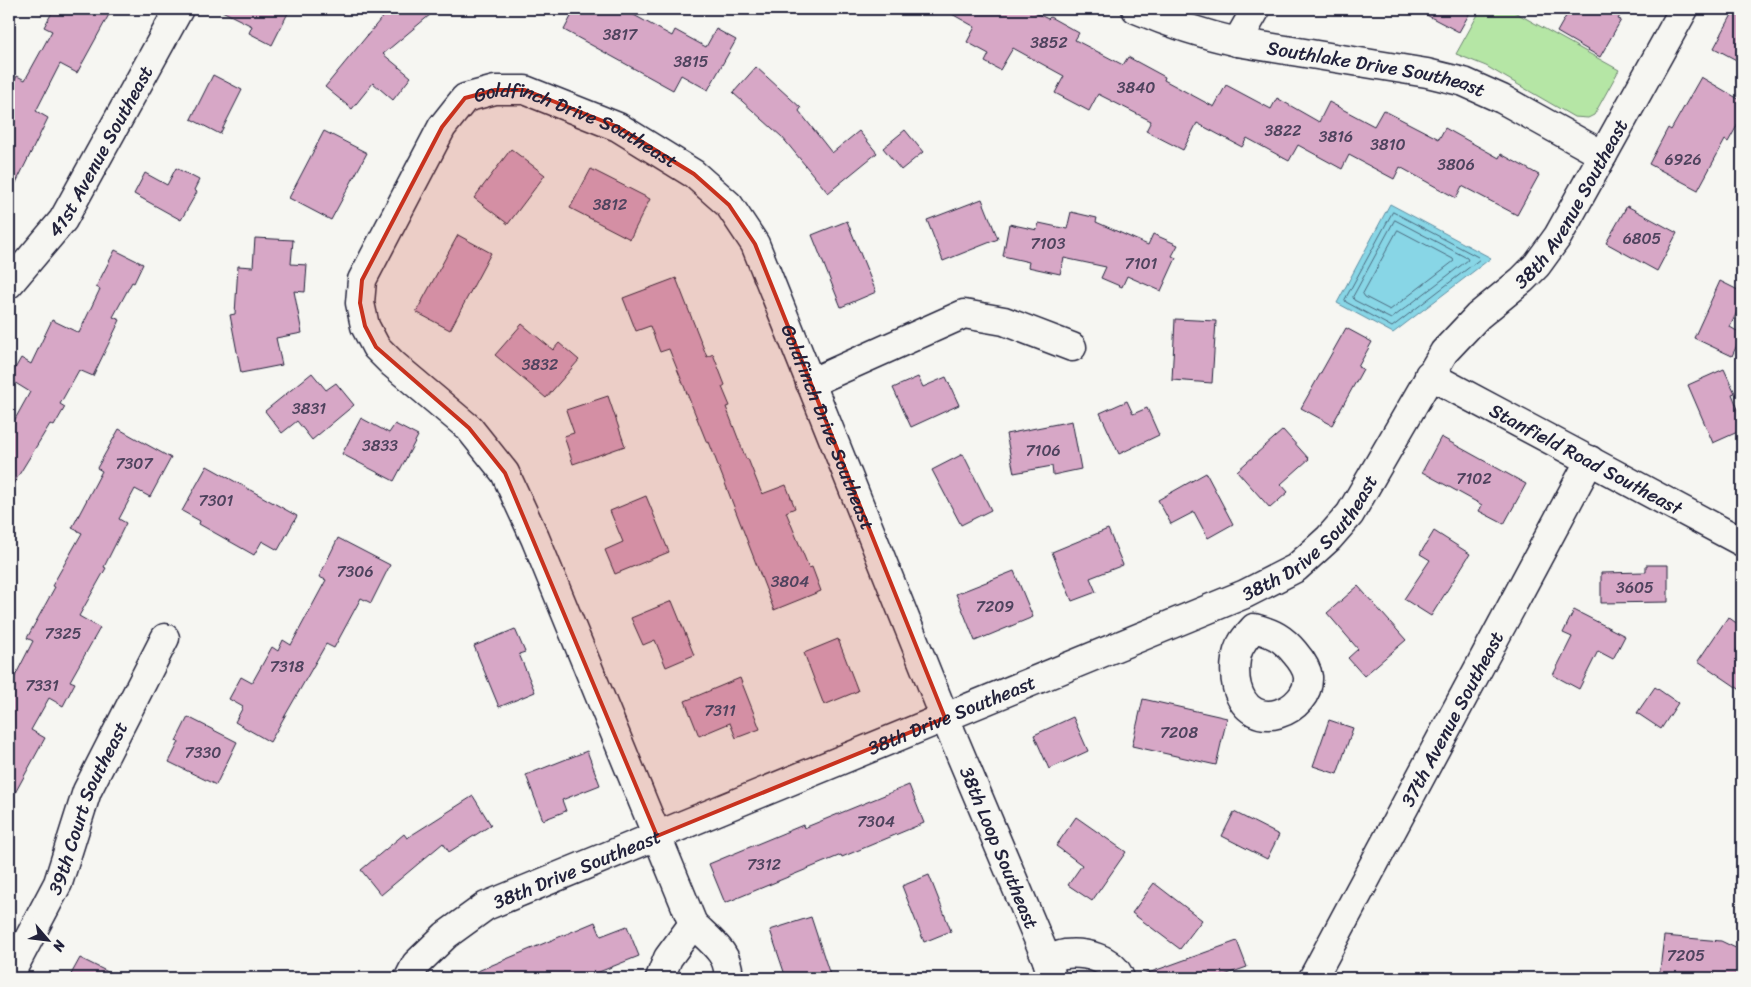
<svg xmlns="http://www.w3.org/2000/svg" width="1751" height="987" viewBox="0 0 1751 987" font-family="Sriracha,sans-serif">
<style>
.green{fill:#b5e6a5;stroke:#6c8470}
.water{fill:#88d6e6;stroke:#5f8ea2}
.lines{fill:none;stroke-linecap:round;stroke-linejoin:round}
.shore{stroke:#4b6a7f;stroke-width:1}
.building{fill:#d7a7c6;stroke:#22223b}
.minor-casing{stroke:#22223b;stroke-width:31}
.minor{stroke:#f6f6f2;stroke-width:28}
.marked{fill:#c8321e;fill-opacity:0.2;stroke:#c8321e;stroke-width:4;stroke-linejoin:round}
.labels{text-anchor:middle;stroke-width:4;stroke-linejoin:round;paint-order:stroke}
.number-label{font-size:16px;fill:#4f435e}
.street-label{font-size:19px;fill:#22223b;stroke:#f6f6f2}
</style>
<rect width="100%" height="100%" fill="#f6f6f2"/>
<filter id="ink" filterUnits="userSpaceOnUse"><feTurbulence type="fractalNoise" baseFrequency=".02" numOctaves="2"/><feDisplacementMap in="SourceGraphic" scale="10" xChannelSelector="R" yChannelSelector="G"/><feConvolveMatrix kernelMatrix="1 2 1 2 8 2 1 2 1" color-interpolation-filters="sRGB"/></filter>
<g filter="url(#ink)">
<path class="green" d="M 1481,9 L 1509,9 L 1619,70 L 1594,115 L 1588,118 L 1574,117 L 1486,66 L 1456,54 Z"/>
<path class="water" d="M 1390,204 L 1491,258 L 1393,333 L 1337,303 Z"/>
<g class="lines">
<path class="shore" d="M 1393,212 L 1478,257 L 1480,259 L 1392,327 L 1346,302 L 1345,300 Z
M 1395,220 L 1467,258 L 1468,260 L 1391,319 L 1354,300 L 1353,297 Z
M 1398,230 L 1453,259 L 1454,261 L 1390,310 L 1365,297 L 1363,294 Z"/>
</g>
<path class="building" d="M 54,9 L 112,9 L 77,73 L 60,64 L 36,111 L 48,118 L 9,197 L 9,92 L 17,76 L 25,80 L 52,31 L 44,27 Z
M 218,9 L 290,9 L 272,45 L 249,33 L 252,26 Z
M 389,9 L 437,9 L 383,54 L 411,77 L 393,100 L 373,83 L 352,109 L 325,87 Z
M 575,9 L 623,9 L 672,36 L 675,30 L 706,47 L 716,29 L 736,40 L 708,90 L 681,75 L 673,90 L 564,30 Z
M 943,9 L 1028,9 L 1048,19 L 1050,17 L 1079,33 L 1075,40 L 1123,65 L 1128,57 L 1165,77 L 1164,80 L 1214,107 L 1226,85 L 1271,109 L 1277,98 L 1319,122 L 1329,102 L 1374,126 L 1383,110 L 1439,139 L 1445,128 L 1499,158 L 1501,154 L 1539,175 L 1517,215 L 1462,186 L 1456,198 L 1400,167 L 1394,179 L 1349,155 L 1342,169 L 1298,145 L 1289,161 L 1247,138 L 1242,147 L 1197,123 L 1183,150 L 1146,131 L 1151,121 L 1098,94 L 1089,111 L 1055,93 L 1064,76 L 1013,48 L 1000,70 L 985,62 L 989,54 L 967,42 L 975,27 Z
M 1415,9 L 1472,9 L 1459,32 Z
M 1570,9 L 1624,9 L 1618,19 L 1621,20 L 1600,57 L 1557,32 Z
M 1735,9 L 1742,9 L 1742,63 L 1714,48 Z
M 756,67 L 801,108 L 799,111 L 832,153 L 859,131 L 877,153 L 828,193 L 782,137 L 733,93 Z
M 213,75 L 242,90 L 220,134 L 191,119 Z
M 1701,77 L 1742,101 L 1742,117 L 1728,142 L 1725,140 L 1698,190 L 1649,164 L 1668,128 L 1671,130 Z
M 905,130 L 923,152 L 901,170 L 883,148 Z
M 324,131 L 367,153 L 331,220 L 289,198 Z
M 511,149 L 545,175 L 508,224 L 474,198 Z
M 176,168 L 199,180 L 194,190 L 197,192 L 181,220 L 134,194 L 145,173 L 167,185 Z
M 591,169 L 650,199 L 630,239 L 570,208 Z
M 982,199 L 998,239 L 943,261 L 927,220 Z
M 1627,206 L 1677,233 L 1657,271 L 1606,243 Z
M 1071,212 L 1097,218 L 1096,222 L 1148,245 L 1153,234 L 1178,245 L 1172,256 L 1176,258 L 1161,291 L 1127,276 L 1122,287 L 1101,278 L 1106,267 L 1064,258 L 1060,274 L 1028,267 L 1029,262 L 1003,256 L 1009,224 L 1037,230 L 1039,223 L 1067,229 Z
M 847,221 L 876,292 L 841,307 L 812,235 Z
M 458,235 L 491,253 L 450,330 L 416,312 Z
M 255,238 L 293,240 L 291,264 L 307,265 L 305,292 L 294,291 L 302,333 L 276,338 L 282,365 L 241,373 L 230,315 L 235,314 L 238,266 L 253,267 Z
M 115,250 L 143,264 L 134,283 L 132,282 L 113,317 L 120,320 L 93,376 L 79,370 L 60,404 L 65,407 L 54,426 L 50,424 L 9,491 L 9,430 L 30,392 L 9,379 L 21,358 L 31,364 L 52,320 L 79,333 L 100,289 L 96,287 Z
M 676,278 L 707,357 L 713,354 L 725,385 L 722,387 L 730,406 L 726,407 L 746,459 L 748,459 L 762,494 L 786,485 L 795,508 L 786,512 L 809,568 L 812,567 L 821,591 L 774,610 L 709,442 L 707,443 L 669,349 L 660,352 L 650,326 L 636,331 L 623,298 Z
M 1720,281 L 1742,292 L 1742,301 L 1730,327 L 1742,334 L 1732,356 L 1694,338 Z
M 1175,319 L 1216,321 L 1212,383 L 1172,380 Z
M 522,324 L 553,350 L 559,343 L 579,360 L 546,398 L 495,355 Z
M 1346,328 L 1372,342 L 1358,367 L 1363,369 L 1332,425 L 1301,408 Z
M 1724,369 L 1735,393 L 1732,394 L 1742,419 L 1742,430 L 1713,443 L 1688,385 Z
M 312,373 L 326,390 L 336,383 L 354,405 L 312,440 L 297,421 L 282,433 L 265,411 Z
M 918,377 L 923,387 L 946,377 L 959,405 L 911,427 L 893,388 Z
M 608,396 L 625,446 L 573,464 L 564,436 L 574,433 L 566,410 Z
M 1127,401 L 1133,414 L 1147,408 L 1159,435 L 1119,454 L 1100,413 Z
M 361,418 L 389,433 L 395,424 L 418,436 L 394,481 L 342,454 Z
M 1072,421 L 1081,469 L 1053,475 L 1052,466 L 1014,473 L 1006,434 Z
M 119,429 L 171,458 L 150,497 L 135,489 L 119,519 L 126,523 L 104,567 L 106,568 L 79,616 L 100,628 L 70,681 L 75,683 L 63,706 L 49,698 L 31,730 L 45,738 L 9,804 L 9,688 L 33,641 L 27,638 L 55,587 L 52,586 L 82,533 L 72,528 L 102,471 L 97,468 Z
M 1283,430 L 1309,459 L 1281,484 L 1288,492 L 1270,508 L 1237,471 Z
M 1441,437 L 1526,484 L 1504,524 L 1479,511 L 1482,505 L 1422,472 Z
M 963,454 L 991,510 L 961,525 L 932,470 Z
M 207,466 L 297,516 L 278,550 L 262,541 L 254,555 L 199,524 L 200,521 L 182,511 Z
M 1206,473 L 1233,524 L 1208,538 L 1194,512 L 1171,524 L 1158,500 Z
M 646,496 L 669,552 L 615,574 L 605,550 L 623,542 L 610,511 Z
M 1108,529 L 1123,565 L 1090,578 L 1096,592 L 1072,601 L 1052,552 Z
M 1434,531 L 1470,554 L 1431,616 L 1404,599 L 1430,560 L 1420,554 Z
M 338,538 L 390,565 L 371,603 L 361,598 L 334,648 L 326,644 L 270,742 L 235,722 L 243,707 L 229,699 L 241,677 L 252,683 L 272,647 L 278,651 L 283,640 L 291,645 L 326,580 L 319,577 Z
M 1646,565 L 1668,565 L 1668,602 L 1601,603 L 1601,573 L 1646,572 Z
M 1014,571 L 1033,617 L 975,641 L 956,594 Z
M 1358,586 L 1406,640 L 1364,676 L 1348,658 L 1358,649 L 1327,613 Z
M 672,601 L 694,655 L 666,667 L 655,640 L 643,645 L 631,618 Z
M 1574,610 L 1625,636 L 1613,659 L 1598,651 L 1579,689 L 1553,675 L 1572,637 L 1563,633 Z
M 1728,617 L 1742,627 L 1742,641 L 1736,651 L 1742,656 L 1742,691 L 1698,661 Z
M 515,629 L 525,652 L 519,654 L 535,692 L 499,707 L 474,646 Z
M 838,639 L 858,691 L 824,705 L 804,653 Z
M 740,678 L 760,729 L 736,738 L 730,723 L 699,736 L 685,701 Z
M 1655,687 L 1678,703 L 1661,729 L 1637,713 Z
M 1143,699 L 1227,718 L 1216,765 L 1132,746 Z
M 188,717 L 237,742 L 216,785 L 169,762 L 179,742 L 176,741 Z
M 1073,717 L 1088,751 L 1049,769 L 1034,735 Z
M 1329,720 L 1353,728 L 1337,774 L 1313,766 Z
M 587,751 L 600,785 L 562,800 L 566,811 L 543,820 L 526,775 Z
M 909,785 L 924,823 L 842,857 L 841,855 L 725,903 L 709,864 L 803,825 L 804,828 Z
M 473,796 L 491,825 L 449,852 L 443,843 L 381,895 L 361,870 L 404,834 L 407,838 Z
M 1234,812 L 1279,835 L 1267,859 L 1222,836 Z
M 1076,817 L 1126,852 L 1092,901 L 1068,885 L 1082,865 L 1056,846 Z
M 929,875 L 951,931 L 924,942 L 902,886 Z
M 1154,883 L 1202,920 L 1180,949 L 1132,913 Z
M 811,917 L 831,978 L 786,978 L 770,930 Z
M 595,922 L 601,936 L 627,926 L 639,956 L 584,978 L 461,978 Z
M 1664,936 L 1721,941 L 1742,951 L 1742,978 L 1659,978 Z
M 1237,941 L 1247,967 L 1216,978 L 1141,978 L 1140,976 Z
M 80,958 L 120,978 L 69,978 Z"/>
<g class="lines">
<g class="minor-casing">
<g id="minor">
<path id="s1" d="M 1136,9 C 1169,23 1202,34 1237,42 L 1427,73 L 1464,82 L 1502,99 L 1603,155"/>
<path d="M 1237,42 L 1256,9"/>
<path id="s2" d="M 9,284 L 63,220 L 179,9"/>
<path id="s3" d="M 1429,375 L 1742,542"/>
<path d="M 810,383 L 964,314 L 1004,321 L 1072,347"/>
<path d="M 1254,628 C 1273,633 1283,638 1295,653 C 1301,660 1307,668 1308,677 C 1310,710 1251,738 1237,687 C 1234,675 1234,654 1242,643 C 1245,637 1250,633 1254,628 Z"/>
<path d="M 1047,960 C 1053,958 1059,955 1065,954 C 1085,952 1112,958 1120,978"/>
<path id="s4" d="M 9,976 L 58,883 L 87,791 L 165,638"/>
<path id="s5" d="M 409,978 L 416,964 L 446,935 L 486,906 L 1245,594 L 1296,568 L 1329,538 L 1350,514 L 1444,352 L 1478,316 L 1522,280 L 1537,265 L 1558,236 L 1684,9"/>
<path d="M 660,978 L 668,958 L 693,924"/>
<path id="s6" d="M 728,978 C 731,954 709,940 693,924 L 535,538 L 505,473 L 469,428 L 393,364 L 376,347 L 365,326 L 360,303 L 362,280 L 442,127 L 465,98 L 495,90 L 525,90 L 618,127 L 694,174 L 729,205 L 755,244 L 945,718 L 1047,960 L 1052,978"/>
<path id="s7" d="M 1313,978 L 1590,460"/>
</g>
</g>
<use href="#minor" class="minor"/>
</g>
</g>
<path class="marked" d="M 495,90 L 525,90 L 618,127 L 694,174 L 729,205 L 755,244 L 945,718 L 657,836 L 505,473 L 469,428 L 376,347 L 365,326 L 360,303 L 362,280 L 442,127 L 465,98 Z"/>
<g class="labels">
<g class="number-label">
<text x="620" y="40">3817</text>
<text x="1049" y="48">3852</text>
<text x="691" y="67">3815</text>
<text x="1136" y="93">3840</text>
<text x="1283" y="136">3822</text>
<text x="1336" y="142">3816</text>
<text x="1388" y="150">3810</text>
<text x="1683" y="165">6926</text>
<text x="1456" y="170">3806</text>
<text x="610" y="210">3812</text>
<text x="1642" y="244">6805</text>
<text x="1048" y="249">7103</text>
<text x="1141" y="269">7101</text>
<text x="540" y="370">3832</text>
<text x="309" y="414">3831</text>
<text x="380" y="451">3833</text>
<text x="1043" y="456">7106</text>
<text x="134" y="469">7307</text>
<text x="1474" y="484">7102</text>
<text x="216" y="506">7301</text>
<text x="355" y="577">7306</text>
<text x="790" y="587">3804</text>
<text x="1635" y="593">3605</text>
<text x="995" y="612">7209</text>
<text x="63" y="639">7325</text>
<text x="287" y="672">7318</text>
<text x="42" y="691">7331</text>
<text x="720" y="716">7311</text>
<text x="1179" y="738">7208</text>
<text x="203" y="758">7330</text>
<text x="876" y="827">7304</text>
<text x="764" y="870">7312</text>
<text x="1686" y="961">7205</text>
</g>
<g class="street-label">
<text dy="7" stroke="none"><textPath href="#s1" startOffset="248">Southlake Drive Southeast</textPath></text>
<text dy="7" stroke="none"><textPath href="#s6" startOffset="1136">Goldfinch Drive Southeast</textPath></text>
<text dy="7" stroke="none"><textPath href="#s2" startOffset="162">41st Avenue Southeast</textPath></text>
<text dy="7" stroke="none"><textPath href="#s5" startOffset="1446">38th Avenue Southeast</textPath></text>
<text dy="7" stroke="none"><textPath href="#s6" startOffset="1558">Goldfinch Drive Southeast</textPath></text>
<text dy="7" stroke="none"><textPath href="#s3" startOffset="178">Stanfield Road Southeast</textPath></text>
<text dy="7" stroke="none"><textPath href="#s5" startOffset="1015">38th Drive Southeast</textPath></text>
<text dy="7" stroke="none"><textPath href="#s5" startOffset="610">38th Drive Southeast</textPath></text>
<text dy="7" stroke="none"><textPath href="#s7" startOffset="294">37th Avenue Southeast</textPath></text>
<text dy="7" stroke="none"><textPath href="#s4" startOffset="186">39th Court Southeast</textPath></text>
<text dy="7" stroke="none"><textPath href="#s6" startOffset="2012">38th Loop Southeast</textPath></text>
<text dy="7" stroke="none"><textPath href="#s5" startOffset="205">38th Drive Southeast</textPath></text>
</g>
</g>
<rect width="1751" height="987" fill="none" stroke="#f6f6f2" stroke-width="30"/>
<rect x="15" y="15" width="1721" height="957" fill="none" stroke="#22223b" stroke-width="2" filter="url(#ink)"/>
<g transform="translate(48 940) rotate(118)" stroke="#f6f6f2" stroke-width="4" paint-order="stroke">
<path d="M0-4L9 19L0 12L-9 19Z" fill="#22223b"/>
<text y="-8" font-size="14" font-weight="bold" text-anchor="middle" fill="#22223b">N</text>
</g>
</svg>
